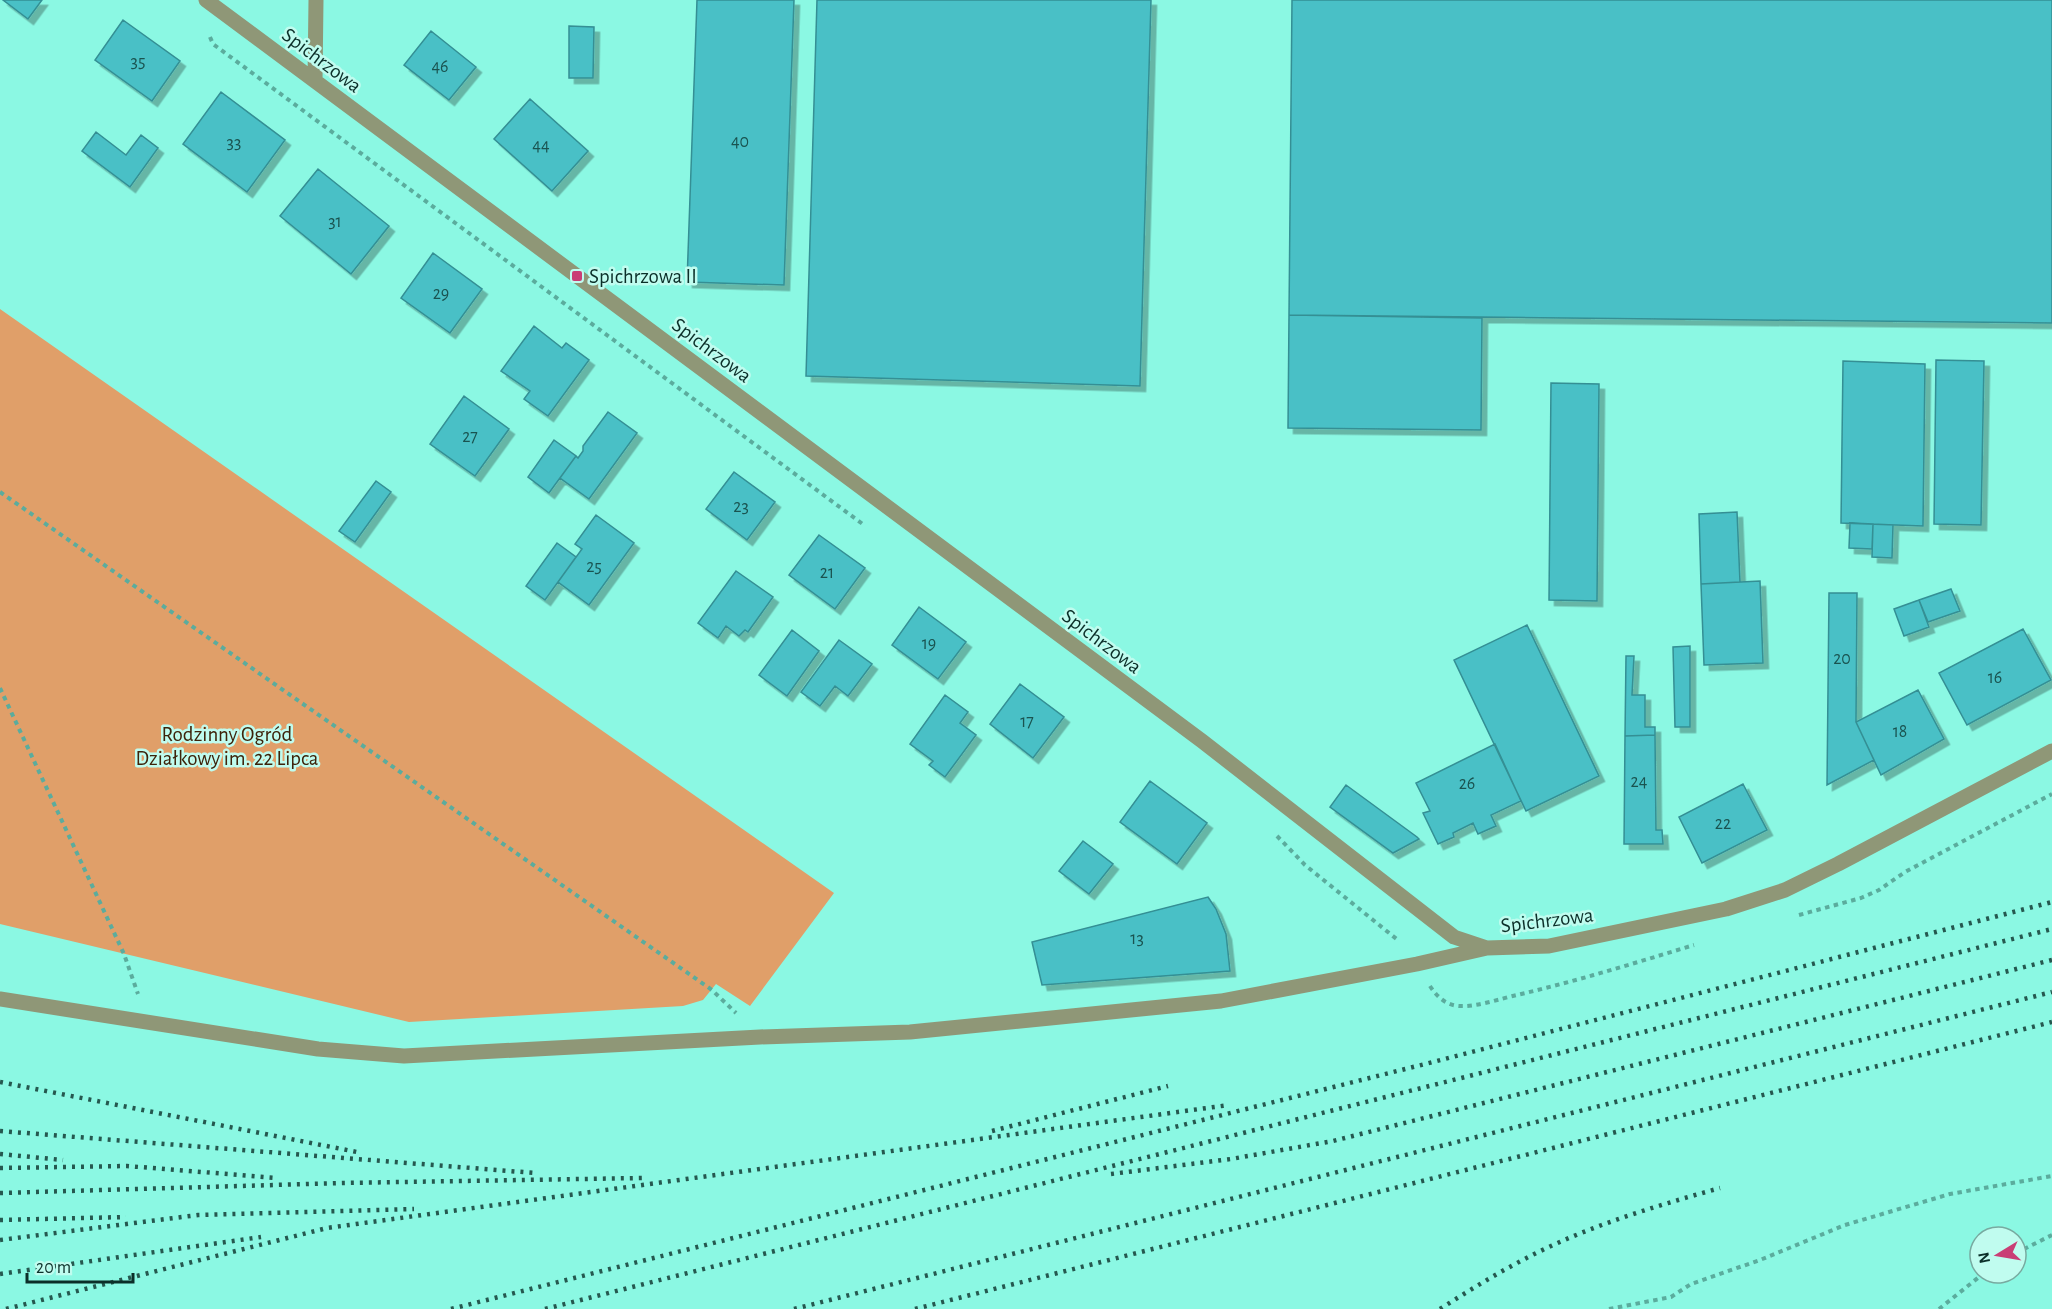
<svg xmlns="http://www.w3.org/2000/svg" width="2052" height="1309" viewBox="0 0 2052 1309" font-family="'Alegreya Sans',sans-serif">
<style>
.green{fill:#e09f69}
.building{fill:#48c0c6;stroke:#348f94;stroke-width:1.5;filter:url(#shadow)}
.lines{fill:none;stroke-linecap:round;stroke-linejoin:round}
.path{stroke:#5bac9d;stroke-width:4;stroke-dasharray:4.5 4.5;stroke-linecap:butt}
.minor{stroke:#8f9777;stroke-width:15}
.rail{stroke:#25584f;stroke-width:4.5;stroke-dasharray:3 6;stroke-linecap:butt}
.poi-dot{fill:#c93e75;stroke:#c0fcef;stroke-width:2}
.labels{text-anchor:middle;stroke-width:5;stroke-linejoin:round;paint-order:stroke}
.number-label{font-size:18px;fill:#1a5350}
.street-label{font-size:21px;fill:#0b2f29;stroke:#c0fcef}
.poi-label{font-size:21px;fill:#0b2f29;stroke:#c0fcef;text-anchor:start}
.park-label{font-size:21px;fill:#3d230a;stroke:#c0fcef}
</style>
<defs>
<filter id="shadow"><feDropShadow dx="5.5" dy="5.5" stdDeviation="0" flood-color="#0004"/></filter>
</defs>
<rect width="100%" height="100%" fill="#8bf8e3"/>
<path class="green" d="M 0,309 L 834,893 L 750,1006 L 716,984 L 703,1000 L 683,1006 L 409,1022 L 0,924 Z"/>
<path class="building" d="M 3,0 L 42,0 L 28,19 Z
M 697,0 L 794,0 L 784,285 L 687,282 Z
M 817,0 L 1151,0 L 1140,386 L 806,376 Z
M 1292,0 L 2052,0 L 2052,323 L 1289,315 Z
M 123,20 L 180,61 L 152,101 L 95,60 Z
M 569,26 L 594,27 L 593,78 L 569,78 Z
M 431,31 L 476,67 L 449,100 L 404,65 Z
M 221,92 L 285,140 L 247,192 L 183,144 Z
M 530,99 L 588,151 L 552,191 L 494,139 Z
M 96,132 L 126,155 L 141,135 L 158,148 L 130,187 L 82,151 Z
M 318,169 L 389,226 L 351,274 L 280,216 Z
M 433,253 L 482,289 L 450,333 L 401,298 Z
M 1289,315 L 1482,318 L 1481,430 L 1288,428 Z
M 534,326 L 562,348 L 566,343 L 589,360 L 548,416 L 524,399 L 530,391 L 501,371 Z
M 1936,360 L 1984,361 L 1981,525 L 1934,524 Z
M 1843,361 L 1925,364 L 1923,526 L 1841,523 Z
M 1551,383 L 1599,384 L 1597,601 L 1549,600 Z
M 464,396 L 509,429 L 475,476 L 430,444 Z
M 608,412 L 637,433 L 589,499 L 560,478 L 576,456 L 578,458 L 583,451 L 583,446 Z
M 554,440 L 576,456 L 549,493 L 528,477 Z
M 734,472 L 775,502 L 747,540 L 706,509 Z
M 376,481 L 391,492 L 355,542 L 339,531 Z
M 1737,512 L 1740,582 L 1701,584 L 1699,514 Z
M 596,515 L 634,543 L 589,605 L 558,582 L 582,549 L 575,544 Z
M 1850,523 L 1873,524 L 1872,549 L 1849,548 Z
M 1873,524 L 1893,525 L 1892,558 L 1872,557 Z
M 819,535 L 865,568 L 835,609 L 789,575 Z
M 557,543 L 576,557 L 545,600 L 526,586 Z
M 736,571 L 773,597 L 748,632 L 745,630 L 739,636 L 726,626 L 718,638 L 698,623 Z
M 1760,581 L 1763,663 L 1704,665 L 1701,584 Z
M 1951,589 L 1960,611 L 1928,622 L 1919,600 Z
M 1829,593 L 1857,593 L 1856,722 L 1874,760 L 1827,785 Z
M 1919,600 L 1929,627 L 1904,636 L 1894,609 Z
M 919,607 L 966,642 L 938,679 L 892,645 Z
M 1527,625 L 1599,776 L 1526,811 L 1454,660 Z
M 2023,629 L 2051,680 L 1967,725 L 1939,673 Z
M 792,630 L 819,651 L 787,696 L 759,675 Z
M 839,640 L 872,664 L 848,696 L 835,686 L 820,706 L 801,692 Z
M 1690,646 L 1690,727 L 1675,727 L 1673,647 Z
M 1626,656 L 1634,656 L 1632,695 L 1645,695 L 1645,727 L 1655,727 L 1655,735 L 1625,736 Z
M 1020,684 L 1064,717 L 1033,758 L 990,724 Z
M 1918,690 L 1944,739 L 1881,775 L 1856,722 Z
M 945,695 L 968,712 L 960,723 L 976,735 L 945,777 L 929,765 L 933,761 L 910,744 Z
M 1655,735 L 1656,830 L 1662,830 L 1663,844 L 1624,844 L 1625,736 Z
M 1495,744 L 1521,801 L 1491,815 L 1496,826 L 1478,834 L 1473,823 L 1453,833 L 1454,837 L 1438,844 L 1423,813 L 1430,811 L 1416,783 Z
M 1150,781 L 1207,823 L 1177,864 L 1120,822 Z
M 1743,784 L 1767,830 L 1702,863 L 1679,817 Z
M 1346,785 L 1417,837 L 1419,839 L 1393,853 L 1330,807 Z
M 1083,841 L 1113,864 L 1089,894 L 1059,871 Z
M 1208,897 L 1216,909 L 1226,934 L 1230,971 L 1042,985 L 1032,942 Z"/>
<g class="lines">
<path class="path" d="M 210,37 L 213,44 L 864,525
M 0,492 L 712,990 L 736,1013
M 0,688 L 124,954 L 138,994
M 1277,836 L 1305,865 L 1399,941
M 1799,915 L 1861,898 L 1879,890 L 1905,872 L 2052,794
M 1430,986 C 1437,997 1446,1005 1459,1006 C 1477,1007 1499,999 1517,995 C 1577,981 1635,963 1694,945
M 2016,1253 L 2052,1235
M 1609,1309 L 1671,1297 L 1691,1284 L 1760,1260 L 1845,1225 L 1950,1194 L 2052,1176
M 1939,1309 L 1984,1273"/>
<path class="minor" d="M 206,0 L 1202,741 L 1454,937 L 1487,948 L 1549,946 L 1726,909 L 1785,890 L 1838,864 L 2052,751
M 315,81 L 316,0
M 0,999 L 318,1049 L 404,1056 L 760,1037 L 910,1032 L 1221,1001 L 1417,964 L 1487,948"/>
<path class="rail" d="M 0,1082 L 357,1152
M 0,1131 L 535,1173
M 992,1131 L 1168,1086
M 0,1154 L 63,1160
M 0,1168 L 127,1166 L 277,1178
M 1111,1174 L 1231,1159 L 1333,1141 L 2052,960
M 0,1193 L 343,1183 L 643,1178
M 0,1220 L 126,1217
M 0,1240 L 198,1215 L 414,1209
M 0,1274 L 261,1237
M 6,1309 L 327,1228 L 1229,1105
M 451,1309 L 1437,1061 L 2052,902
M 545,1309 L 2052,929
M 794,1309 L 2052,992
M 915,1309 L 2052,1022
M 1440,1309 C 1476,1286 1512,1264 1551,1246 C 1605,1221 1663,1204 1720,1188"/>
</g>
<rect class="poi-dot" x="571" y="270" width="12" height="12" rx="3"/>
<g class="labels">
<g class="number-label">
<text x="138" y="67">35</text>
<text x="440" y="72">46</text>
<text x="740" y="147">40</text>
<text x="234" y="148">33</text>
<text x="541" y="151">44</text>
<text x="335" y="227">31</text>
<text x="441" y="299">29</text>
<text x="470" y="442">27</text>
<text x="741" y="512">23</text>
<text x="594" y="572">25</text>
<text x="827" y="578">21</text>
<text x="929" y="649">19</text>
<text x="1842" y="664">20</text>
<text x="1995" y="683">16</text>
<text x="1027" y="727">17</text>
<text x="1900" y="737">18</text>
<text x="1639" y="787">24</text>
<text x="1467" y="789">26</text>
<text x="1723" y="829">22</text>
<text x="1137" y="944">13</text>
</g>
<g class="street-label">
<text transform="translate(322 60) rotate(37)" y="7">Spichrzowa</text>
<text transform="translate(712 350) rotate(37)" y="7">Spichrzowa</text>
<text transform="translate(1102 641) rotate(37)" y="7">Spichrzowa</text>
<text transform="translate(1547 920) rotate(-7)" y="7">Spichrzowa</text>
</g>
<g class="poi-label">
<text x="589" y="283">Spichrzowa II</text>
</g>
<g class="park-label">
<text x="227" y="741">Rodzinny Ogród<tspan x="227" dy="24">Działkowy im. 22 Lipca</tspan></text>
</g>
</g>
<g transform="translate(1998 1255) rotate(259)"><circle r="28" fill="#c0fcef" stroke="#78aaa0" stroke-width="1.5"/>
<path d="M0-4.5L10 22L0 15L-10 22Z" fill="#c93e75"/>
<text y="-9" font-size="16" font-weight="bold" text-anchor="middle" fill="#0b2f29">N</text>
</g>
<path d="M27 1273v9h106v-9" fill="none" stroke="#0b2f29" stroke-width="3"/>
<text x="36" y="1273" font-size="18" fill="#0b2f29" stroke="#c0fcef" stroke-width="4.5" paint-order="stroke">20 m</text>
</svg>
